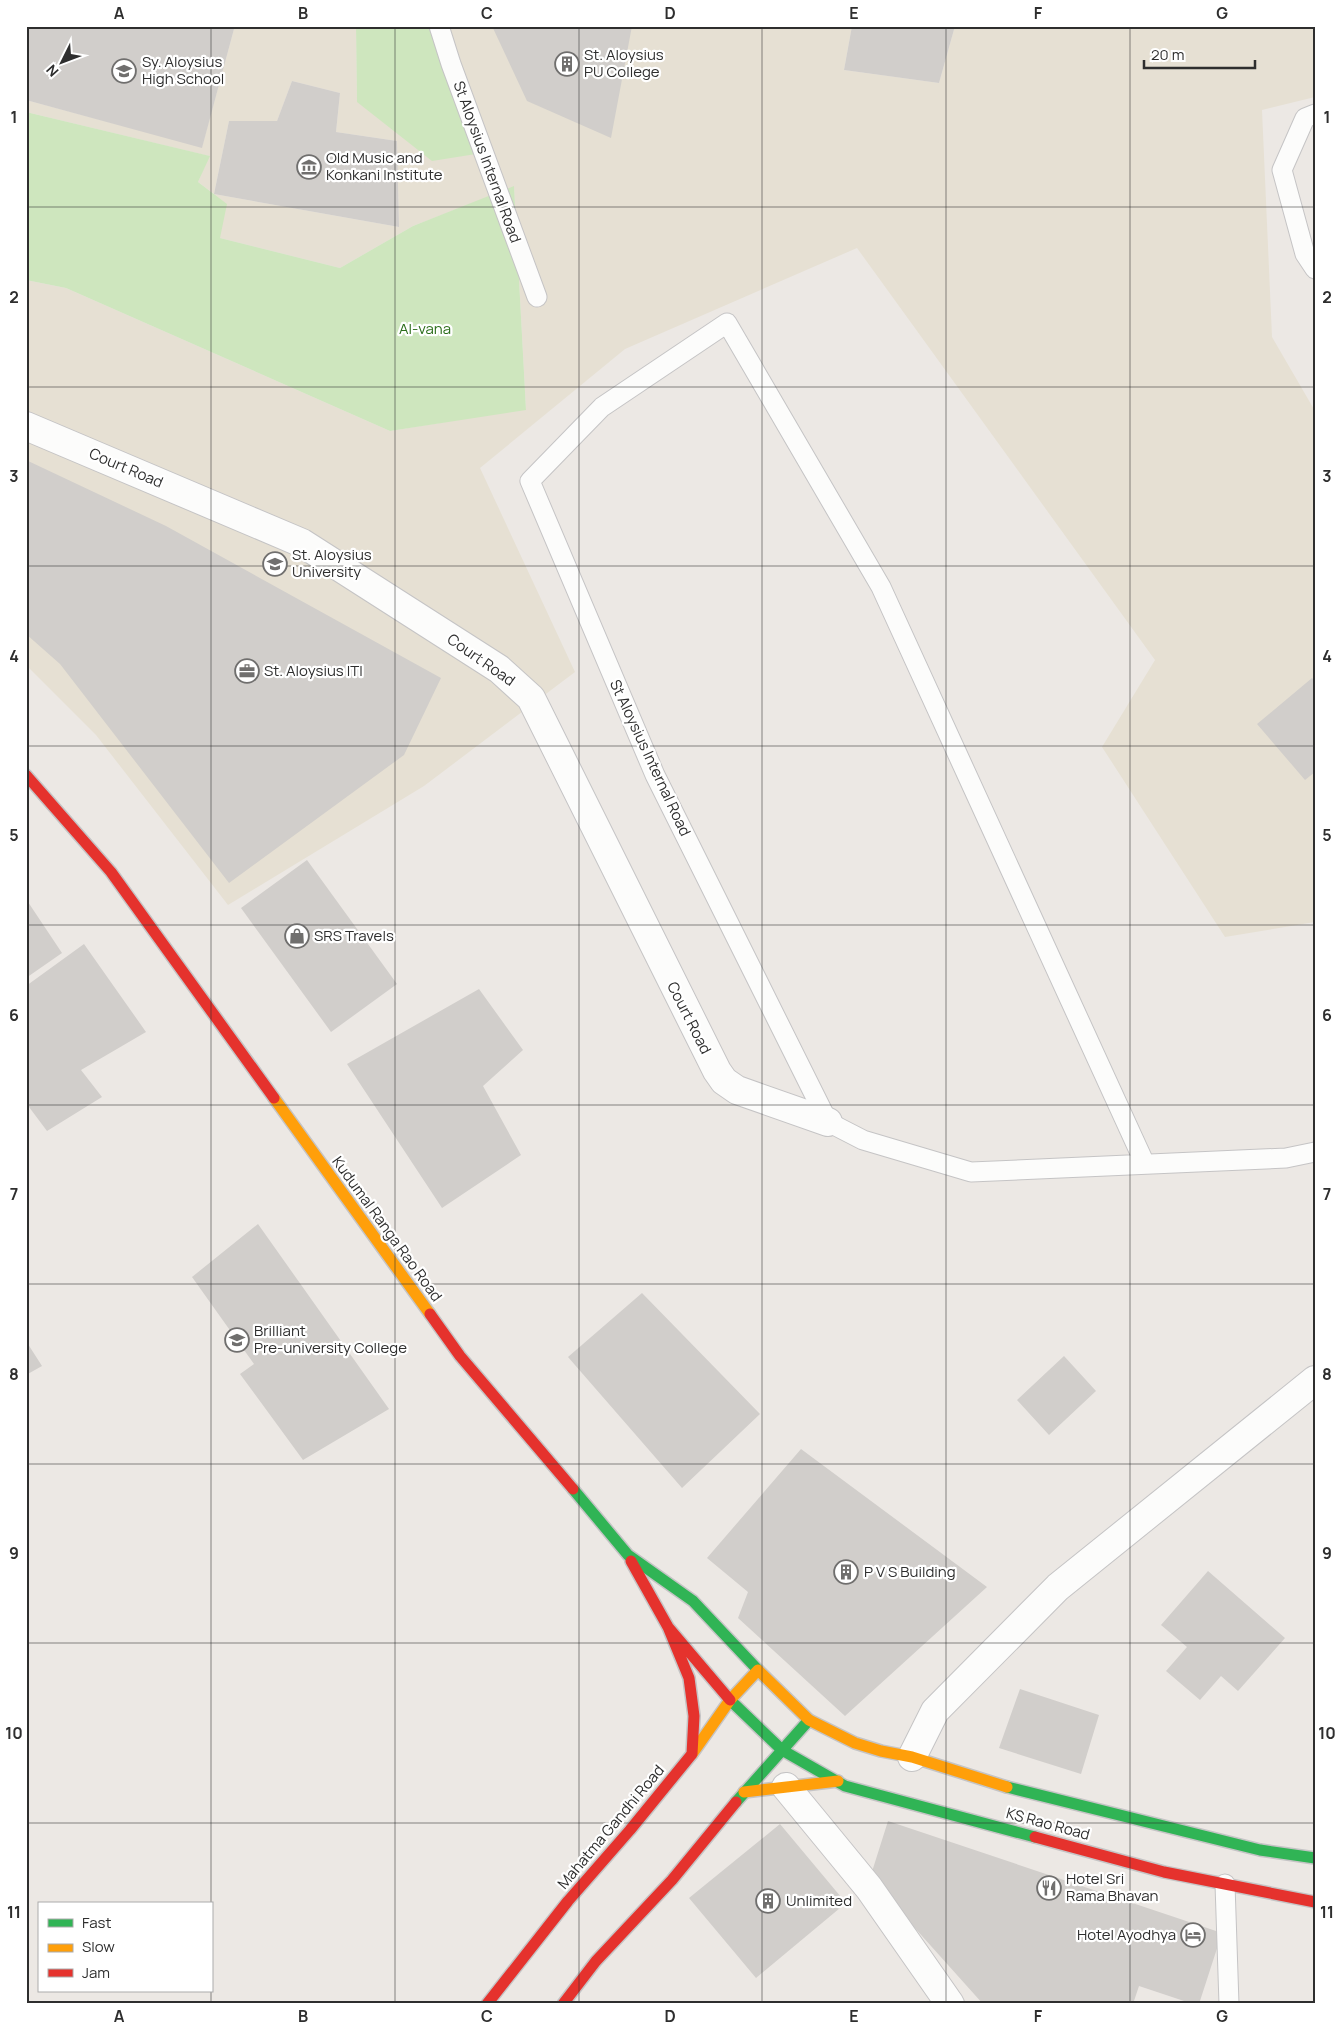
<svg xmlns="http://www.w3.org/2000/svg" width="1341" height="2030" viewBox="0 0 1341 2030" font-family="Manrope,sans-serif">
<style>
.education{fill:#e6e0d3;fill-rule:evenodd}
.green{fill:#cee6be}
.building{fill:#d1cecb}
.lines{fill:none;stroke-linecap:round;stroke-linejoin:round}
.lane-casing{stroke:#c5c4c5;stroke-width:21}
.street-casing{stroke:#c5c4c5;stroke-width:30}
.fast-casing{stroke:#c5c4c5;stroke-width:14}
.slow-casing{stroke:#c5c4c5;stroke-width:14}
.jam-casing{stroke:#c5c4c5;stroke-width:14}
.lane{stroke:#fcfcfb;stroke-width:19}
.street{stroke:#fcfcfb;stroke-width:28}
.fast{stroke:#30b455;stroke-width:11}
.slow{stroke:#ff9f0a;stroke-width:11}
.jam{stroke:#e5322d;stroke-width:11}
.grid{fill:none;stroke:#2e2e2e;stroke-width:1;stroke-opacity:0.55}
.labels{text-anchor:middle;stroke-width:4.5;stroke-linejoin:round;paint-order:stroke}
.poi-label{font-size:15px;fill:#2e2e2e;stroke:#fff;text-anchor:start}
.street-label{font-size:15px;fill:#2e2e2e;stroke:#fff}
.park-label{font-size:15px;fill:#2c6e1b;stroke:#fff}
.neatline{fill:none;stroke:#2e2e2e;stroke-width:2}
.grid-label{font-size:16px;text-anchor:middle;font-weight:bold;fill:#2e2e2e}
</style>
<rect width="100%" height="100%" fill="#ece8e4"/>
<path class="education" d="M 225,26 L 356,26 L 357,102 L 430,26 L 852,26 L 844,70 L 939,83 L 955,26 L 1315,26 L 1315,97 L 1262,110 L 1272,337 L 1315,411 L 1315,922 L 1225,937 L 1102,747 L 1155,660 L 857,248 L 625,349 L 480,468 L 575,672 L 424,786 L 228,905 L 96,735 L 26,665 L 26,280 L 66,288 L 390,431 L 526,409 L 514,187 L 413,226 L 340,268 L 220,238 L 214,194 L 198,182 L 209,156 L 26,112 L 26,100 L 202,147 L 234,29 ZM 292,81 L 340,93 L 336,132 L 397,141 L 399,227 L 214,194 L 229,121 L 277,121 Z"/>
<path class="green" d="M 356,26 L 430,26 L 476,154 L 432,161 L 357,102 Z
M 26,112 L 210,156 L 198,182 L 227,204 L 220,238 L 340,268 L 413,226 L 514,186 L 526,410 L 390,431 L 66,288 L 26,280 Z"/>
<path class="building" d="M 26,26 L 225,26 L 234,29 L 202,148 L 26,100 L 26,43 L 29,34 L 26,33 Z
M 492,26 L 632,26 L 611,138 L 527,101 Z
M 852,26 L 955,26 L 939,83 L 844,70 Z
M 292,81 L 340,93 L 336,132 L 397,141 L 399,227 L 214,194 L 229,121 L 277,121 Z
M 26,460 L 166,526 L 441,678 L 404,755 L 229,883 L 60,664 L 26,634 Z
M 1312,678 L 1315,681 L 1315,772 L 1305,780 L 1257,724 Z
M 307,860 L 397,984 L 331,1032 L 241,908 Z
M 26,899 L 62,953 L 26,978 Z
M 84,944 L 146,1032 L 81,1070 L 102,1097 L 47,1131 L 26,1103 L 26,986 Z
M 479,989 L 523,1050 L 483,1086 L 521,1155 L 442,1208 L 347,1064 Z
M 258,1224 L 389,1409 L 303,1460 L 240,1374 L 254,1364 L 192,1277 Z
M 642,1293 L 760,1414 L 682,1488 L 568,1357 Z
M 26,1341 L 42,1366 L 26,1375 Z
M 1064,1356 L 1096,1391 L 1049,1435 L 1017,1400 Z
M 801,1449 L 987,1587 L 845,1716 L 738,1618 L 748,1592 L 707,1558 Z
M 1208,1571 L 1285,1638 L 1238,1691 L 1221,1676 L 1200,1700 L 1166,1671 L 1187,1647 L 1161,1625 Z
M 1020,1689 L 1099,1715 L 1081,1774 L 999,1748 Z
M 888,1821 L 1222,1933 L 1199,2004 L 1193,2004 L 1139,1986 L 1133,2004 L 983,2004 L 870,1878 Z
M 780,1824 L 846,1903 L 756,1978 L 689,1898 Z"/>
<g class="lines">
<g class="lane-casing">
<path id="lane" d="M 439,26 L 451,64 L 537,297
M 1315,114 L 1305,118 L 1282,170 L 1305,254 L 1315,269
M 1145,1164 L 881,587 L 727,323 L 602,407 L 530,481 L 655,775 L 828,1122 L 863,1140 L 971,1172 L 1286,1158 L 1315,1152
M 1225,1884 L 1229,2004"/>
</g>
<g class="street-casing">
<path id="street" d="M 26,426 L 302,543 L 499,669 L 531,698 L 717,1071 L 724,1081 L 737,1090 L 828,1122
M 912,1757 L 935,1711 L 1058,1587 L 1315,1380
M 786,1787 L 869,1888 L 950,2004"/>
</g>
<g class="fast-casing">
<path id="fast" d="M 573,1489 L 628,1555 L 693,1601 L 758,1670
M 730,1700 L 782,1750 L 845,1786 L 1035,1837
M 1007,1787 L 1260,1850 L 1315,1858
M 736,1802 L 809,1720"/>
</g>
<g class="slow-casing">
<path id="slow" d="M 274,1098 L 430,1314
M 692,1754 L 730,1700 L 758,1670 L 809,1720 L 855,1743 L 881,1751 L 912,1757 L 1007,1787
M 744,1792 L 838,1781"/>
</g>
<g class="jam-casing">
<path id="jam" d="M 26,775 L 111,872 L 274,1098
M 430,1314 L 460,1356 L 573,1489
M 631,1561 L 668,1627 L 730,1700
M 668,1627 L 689,1678 L 694,1716 L 692,1754
M 1035,1837 L 1164,1872 L 1315,1902
M 487,2004 L 568,1901 L 630,1830 L 692,1754
M 563,2004 L 596,1961 L 672,1880 L 736,1802"/>
</g>
<use href="#lane" class="lane"/>
<use href="#street" class="street"/>
<use href="#fast" class="fast"/>
<use href="#slow" class="slow"/>
<use href="#jam" class="jam"/>
</g>
<path class="grid" d="M 211,26 L 211,1904M 395,26 L 395,2004M 579,26 L 579,2004M 762,26 L 762,2004M 946,26 L 946,2004M 1130,26 L 1130,2004M 26,207 L 1315,207M 26,387 L 1315,387M 26,566 L 1315,566M 26,746 L 1315,746M 26,925 L 1315,925M 26,1105 L 1315,1105M 26,1284 L 1315,1284M 26,1464 L 1315,1464M 26,1643 L 1315,1643M 26,1823 L 1315,1823M 211,1991 L 211,2004"/>
<defs>
<g id="building-ring" transform="scale(1.25)"><circle r="9.5" fill="#fff" stroke="#706f6e" stroke-width="1.5"/><path d="M-4-6H4V6H1V3H-1V6H-4ZM-2.5-4.3h1.7v1.8h-1.7ZM.8-4.3h1.7v1.8H.8ZM-2.5-1h1.7V.8h-1.7ZM.8-1h1.7V.8H.8Z" fill="#706f6e"/></g>
<g id="school-ring" transform="scale(1.25)"><circle r="9.5" fill="#fff" stroke="#706f6e" stroke-width="1.5"/><path d="M0-5L7-2L0 1L-7-2ZM-4 1L0 2.5L4 1V4Q0 6-4 4Z" fill="#706f6e"/></g>
<g id="museum-ring" transform="scale(1.25)"><circle r="9.5" fill="#fff" stroke="#706f6e" stroke-width="1.5"/><path d="M0-6L6-3V-2H-6V-3ZM-5-1h2V3h-2ZM-1-1h2V3h-2ZM3-1h2V3H3ZM-6 4H6V6H-6Z" fill="#706f6e"/></g>
<g id="university-ring" transform="scale(1.25)"><circle r="9.5" fill="#fff" stroke="#706f6e" stroke-width="1.5"/><path d="M0-5L7-2L0 1L-7-2ZM-4 1L0 2.5L4 1V4Q0 6-4 4Z" fill="#706f6e"/></g>
<g id="office-ring" transform="scale(1.25)"><circle r="9.5" fill="#fff" stroke="#706f6e" stroke-width="1.5"/><path d="M-6-3h4V-5.5h4V-3h4V5H-6ZM-1-4.5V-3h2v-1.5ZM-6 0V1H6V0Z" fill="#706f6e"/></g>
<g id="shop-ring" transform="scale(1.25)"><circle r="9.5" fill="#fff" stroke="#706f6e" stroke-width="1.5"/><path d="M-5-2.5h2.3a2.7 3.5 0 0 1 5.4 0H5L5.5 6h-11ZM-1.5-2.5h3a1.5 2.3 0 0 0-3 0Z" fill="#706f6e"/></g>
<g id="restaurant-ring" transform="scale(1.25)"><circle r="9.5" fill="#fff" stroke="#706f6e" stroke-width="1.5"/><path d="M-5-6h1v4h1v-4h1v4h1v-4h1v5L-1.5 .5V6h-2V.5L-5-1ZM5-6V6H3V1.5H1.5Q1.5-4 5-6Z" fill="#706f6e"/></g>
<g id="hotel-ring" transform="scale(1.25)"><circle r="9.5" fill="#fff" stroke="#706f6e" stroke-width="1.5"/><path d="M-6-4.5h1.5V1H6V5H4.5V3h-9V5H-6ZM-4 0a1.8 1.8 0 1 1 3.6 0ZM.5 0V-2.5h3Q6-2.5 6 0Z" fill="#706f6e"/></g>
</defs>
<g fill-rule="evenodd">
<use href="#building-ring" x="567" y="64"/>
<use href="#school-ring" x="124" y="71"/>
<use href="#museum-ring" x="309" y="167"/>
<use href="#university-ring" x="275" y="564"/>
<use href="#office-ring" x="247" y="671"/>
<use href="#shop-ring" x="297" y="936"/>
<use href="#university-ring" x="237" y="1340"/>
<use href="#building-ring" x="846" y="1572"/>
<use href="#restaurant-ring" x="1049" y="1888"/>
<use href="#building-ring" x="768" y="1901"/>
<use href="#hotel-ring" x="1193" y="1935"/>
</g>
<g class="labels">
<g class="poi-label">
<text x="584" y="60">St. Aloysius<tspan x="584" dy="17">PU College</tspan></text>
<text x="142" y="67">Sy. Aloysius<tspan x="142" dy="17">High School</tspan></text>
<text x="326" y="163">Old Music and<tspan x="326" dy="17">Konkani Institute</tspan></text>
<text x="292" y="560">St. Aloysius<tspan x="292" dy="17">University</tspan></text>
<text x="264" y="676">St. Aloysius ITI</text>
<text x="314" y="941">SRS Travels</text>
<text x="254" y="1336">Brilliant<tspan x="254" dy="17">Pre-university College</tspan></text>
<text x="864" y="1577">P V S Building</text>
<text x="1066" y="1884">Hotel Sri<tspan x="1066" dy="17">Rama Bhavan</tspan></text>
<text x="786" y="1906">Unlimited</text>
<text x="1176" y="1940" text-anchor="end">Hotel Ayodhya</text>
</g>
<g class="street-label">
<text transform="translate(487 162) rotate(70)" y="5">St Aloysius Internal Road</text>
<text transform="translate(126 468) rotate(23)" y="5">Court Road</text>
<text transform="translate(481 660) rotate(35)" y="5">Court Road</text>
<text transform="translate(650 758) rotate(65)" y="5">St Aloysius Internal Road</text>
<text transform="translate(689 1018) rotate(63)" y="5">Court Road</text>
<text transform="translate(387 1229) rotate(54)" y="5">Kudumal Ranga Rao Road</text>
<text transform="translate(1048 1824) rotate(15)" y="5">KS Rao Road</text>
<text transform="translate(611 1827) rotate(-50)" y="5">Mahatma Gandhi Road</text>
</g>
<g class="park-label">
<text x="425" y="334">Al-vana</text>
</g>
</g>
<rect width="1341" height="2030" fill="none" stroke="#ffffff" stroke-width="55"/>
<rect x="38" y="1902" width="175" height="90" fill="#ffffff" stroke="#ababab"/>
<rect x="48" y="1919" width="25" height="8" fill="#30b455" stroke="#ababab"/>
<text x="82" y="1928" font-size="15" fill="#2e2e2e">Fast</text>
<rect x="48" y="1944" width="25" height="8" fill="#ff9f0a" stroke="#ababab"/>
<text x="82" y="1952" font-size="15" fill="#2e2e2e">Slow</text>
<rect x="48" y="1969" width="25" height="8" fill="#e5322d" stroke="#ababab"/>
<text x="82" y="1978" font-size="15" fill="#2e2e2e">Jam</text>
<g transform="translate(62 62) rotate(228)" stroke="#ffffff" stroke-width="4" paint-order="stroke">
<path d="M0-4L9 19L0 12L-9 19Z" fill="#2e2e2e"/>
<text y="-8" font-size="14" font-weight="bold" text-anchor="middle" fill="#2e2e2e">N</text>
</g>
<path d="M1144 60v8h111v-8" fill="none" stroke="#2e2e2e" stroke-width="2.5"/>
<text x="1151" y="60" font-size="15" fill="#2e2e2e" stroke="#ffffff" stroke-width="4" paint-order="stroke">20 m</text>
<rect x="28" y="28" width="1286" height="1974" class="neatline"/>
<g class="grid-label">
<text x="119" y="19">A</text>
<text x="303" y="19">B</text>
<text x="487" y="19">C</text>
<text x="670" y="19">D</text>
<text x="854" y="19">E</text>
<text x="1038" y="19">F</text>
<text x="1222" y="19">G</text>
<text x="14" y="123">1</text>
<text x="1327" y="123">1</text>
<text x="14" y="303">2</text>
<text x="1327" y="303">2</text>
<text x="14" y="482">3</text>
<text x="1327" y="482">3</text>
<text x="14" y="662">4</text>
<text x="1327" y="662">4</text>
<text x="14" y="841">5</text>
<text x="1327" y="841">5</text>
<text x="14" y="1021">6</text>
<text x="1327" y="1021">6</text>
<text x="14" y="1200">7</text>
<text x="1327" y="1200">7</text>
<text x="14" y="1380">8</text>
<text x="1327" y="1380">8</text>
<text x="14" y="1559">9</text>
<text x="1327" y="1559">9</text>
<text x="14" y="1739">10</text>
<text x="1327" y="1739">10</text>
<text x="14" y="1918">11</text>
<text x="1327" y="1918">11</text>
<text x="119" y="2022">A</text>
<text x="303" y="2022">B</text>
<text x="487" y="2022">C</text>
<text x="670" y="2022">D</text>
<text x="854" y="2022">E</text>
<text x="1038" y="2022">F</text>
<text x="1222" y="2022">G</text>
</g>
</svg>
